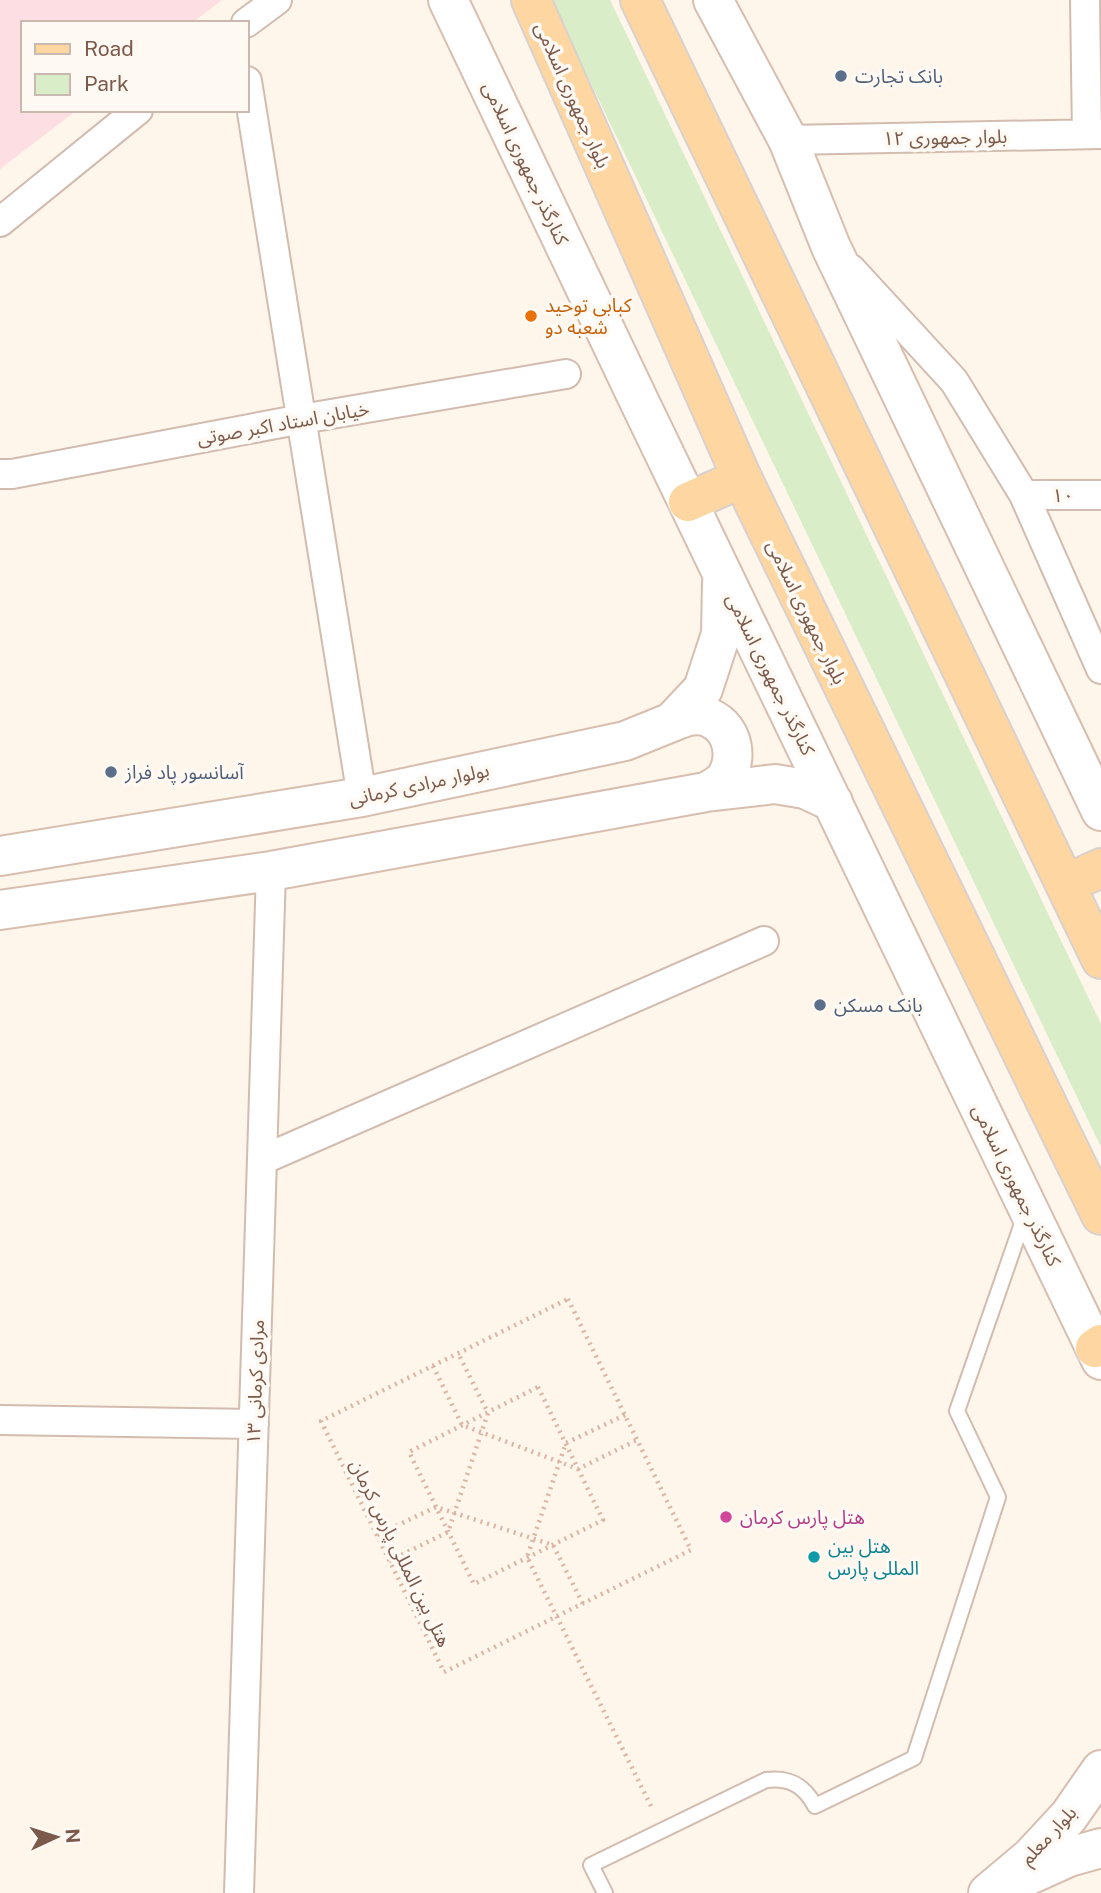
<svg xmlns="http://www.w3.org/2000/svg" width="1101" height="1893" viewBox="0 0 1101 1893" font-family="'Public Sans','Noto Sans Arabic',sans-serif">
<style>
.medical{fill:#fcdee3}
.green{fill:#d9edc8}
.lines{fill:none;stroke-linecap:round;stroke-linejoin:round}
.lane-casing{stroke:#d2bcaf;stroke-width:18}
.street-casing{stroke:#d2bcaf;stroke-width:32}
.secondary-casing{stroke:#d7beaf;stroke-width:42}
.primary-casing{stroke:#dad1cd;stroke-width:42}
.path{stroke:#dbb5a3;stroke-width:4.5;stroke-dasharray:2 5;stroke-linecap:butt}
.lane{stroke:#fff;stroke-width:14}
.street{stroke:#fff;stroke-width:28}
.secondary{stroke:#fff;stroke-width:38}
.primary{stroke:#fed6a2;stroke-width:38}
.service-dot{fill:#5c6f8a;stroke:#fff9f3;stroke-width:2.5}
.food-dot{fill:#e8710a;stroke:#fff9f3;stroke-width:2.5}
.hotel-dot{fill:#d1479c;stroke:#fff9f3;stroke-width:2.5}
.culture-dot{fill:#0f9aa8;stroke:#fff9f3;stroke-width:2.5}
.labels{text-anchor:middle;stroke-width:7;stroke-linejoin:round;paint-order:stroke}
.service-label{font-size:19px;fill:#4e5e75;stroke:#fff9f3;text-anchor:start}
.street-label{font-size:19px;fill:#7b5a4b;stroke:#fff9f3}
.food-label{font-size:19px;fill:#c56008;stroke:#fff9f3;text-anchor:start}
.hotel-label{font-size:19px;fill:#b23c85;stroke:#fff9f3;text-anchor:start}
.culture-label{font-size:19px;fill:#0d838f;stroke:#fff9f3;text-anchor:start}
</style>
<rect width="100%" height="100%" fill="#fef5eb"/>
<path class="medical" d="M 0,0 L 222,0 L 192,23 L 23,23 L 23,110 L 77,110 L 0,169 Z"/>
<path class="green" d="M 551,0 L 610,0 L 1101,1024 L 1101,1147 Z"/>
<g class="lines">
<g class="lane-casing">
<path id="lane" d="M 605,1893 L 591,1865 L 766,1780 C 789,1777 804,1785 815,1806 L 914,1758 L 998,1497 L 957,1411 L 1025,1215"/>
</g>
<g class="street-casing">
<path id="street" d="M 1085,0 L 1087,134
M 246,23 L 277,0
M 247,81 L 362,797
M 788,140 L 1101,134
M 0,222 L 138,110
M 851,269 L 954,381 L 1024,495 L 1101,669
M 0,474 L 12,474 L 302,419 L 566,374
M 1024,495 L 1101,495
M 262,1160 L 764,941
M 0,1420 L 254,1424
M 239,1893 L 271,871"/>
</g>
<g class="secondary-casing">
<path id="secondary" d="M 448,0 L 640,403 L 1101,1360
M 713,0 L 788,140 L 831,247 L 1101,811
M 672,722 C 684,717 697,712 710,718 C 734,729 739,760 724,780 C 719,785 712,789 706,792
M 0,856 L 362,797 L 625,741 L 672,722 L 703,689 L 721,634 L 722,582
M 0,910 L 271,871 L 706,792 L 775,784 L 805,789 L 833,802
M 1018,1880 L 1069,1857 L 1101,1848
M 988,1893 L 1031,1857 L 1069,1816 L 1101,1770"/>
</g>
<g class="primary-casing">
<path id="primary" d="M 531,0 L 742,478 L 1101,1215
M 640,0 L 1101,959
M 688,502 L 742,478
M 1066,884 L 1101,868
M 1095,1348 L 1101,1344"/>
</g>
<path class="path" d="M 568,1299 L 691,1550 L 444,1672 L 321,1421 Z
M 433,1366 L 462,1425 L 578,1469 L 637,1440
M 538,1387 L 603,1520 L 474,1584 L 409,1452 Z
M 625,1415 L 566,1443 L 527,1557 L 653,1810
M 377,1535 L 436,1507 L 553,1545 L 583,1604
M 389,1561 L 448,1532 L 488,1413 L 458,1353"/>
<use href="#lane" class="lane"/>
<use href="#street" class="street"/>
<use href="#secondary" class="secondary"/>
<use href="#primary" class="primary"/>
</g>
<g class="service-dot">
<circle cx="841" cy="76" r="7"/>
<circle cx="111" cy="772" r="7"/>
<circle cx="820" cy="1005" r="7"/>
</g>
<circle class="food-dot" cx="531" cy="316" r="7"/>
<circle class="hotel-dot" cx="726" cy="1517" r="7"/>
<circle class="culture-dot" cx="814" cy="1557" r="7"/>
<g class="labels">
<g class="service-label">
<text x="855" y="83">بانک تجارت</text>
<text x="125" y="779">آسانسور پاد فراز</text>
<text x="834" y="1012">بانک مسکن</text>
</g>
<g class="street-label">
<text transform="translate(573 95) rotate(66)" y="7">بلوار جمهوری اسلامی</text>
<text transform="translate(945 137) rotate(-1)" y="7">بلوار جمهوری ۱۲</text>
<text transform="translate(526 163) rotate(65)" y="7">کنارگذر جمهوری اسلامی</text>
<text transform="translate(283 423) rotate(-10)" y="7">خیابان استاد اکبر صوتی</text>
<text transform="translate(1063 495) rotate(-1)" y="7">۱۰</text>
<text transform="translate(807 612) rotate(64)" y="7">بلوار جمهوری اسلامی</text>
<text transform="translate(771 674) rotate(64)" y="7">کنارگذر جمهوری اسلامی</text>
<text transform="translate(419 784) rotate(-12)" y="7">بولوار مرادی کرمانی</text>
<text transform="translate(1017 1185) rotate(64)" y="7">کنارگذر جمهوری اسلامی</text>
<text transform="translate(255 1382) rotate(-88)" y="7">مرادی کرمانی ۱۳</text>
<text transform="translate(401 1553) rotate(64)" y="7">هتل بین المللی پارس کرمان</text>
<text transform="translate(1048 1835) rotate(-47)" y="7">بلوار معلم</text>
</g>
<g class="food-label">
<text x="545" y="312">کبابی توحید<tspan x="545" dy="22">شعبه دو</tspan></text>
</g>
<g class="hotel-label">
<text x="740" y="1524">هتل پارس کرمان</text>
</g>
<g class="culture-label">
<text x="828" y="1553">هتل بین<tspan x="828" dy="22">المللی پارس</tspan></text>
</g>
</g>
<rect x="21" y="21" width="228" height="91" fill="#fff9f3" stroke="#cab9b0" stroke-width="2"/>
<rect x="35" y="44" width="35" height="10" fill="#fed6a2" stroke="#cab9b0" stroke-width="2"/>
<text x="84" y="56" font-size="21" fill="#7b5a4b">Road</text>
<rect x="35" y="74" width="35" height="21" fill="#d9edc8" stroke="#cab9b0" stroke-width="2"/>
<text x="84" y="91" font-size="21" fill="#7b5a4b">Park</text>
<g transform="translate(56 1837) rotate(86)" stroke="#fff9f3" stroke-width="5" paint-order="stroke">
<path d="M0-5L12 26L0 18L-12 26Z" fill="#7b5a4b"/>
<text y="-10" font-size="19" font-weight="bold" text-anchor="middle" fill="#7b5a4b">N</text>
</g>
</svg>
